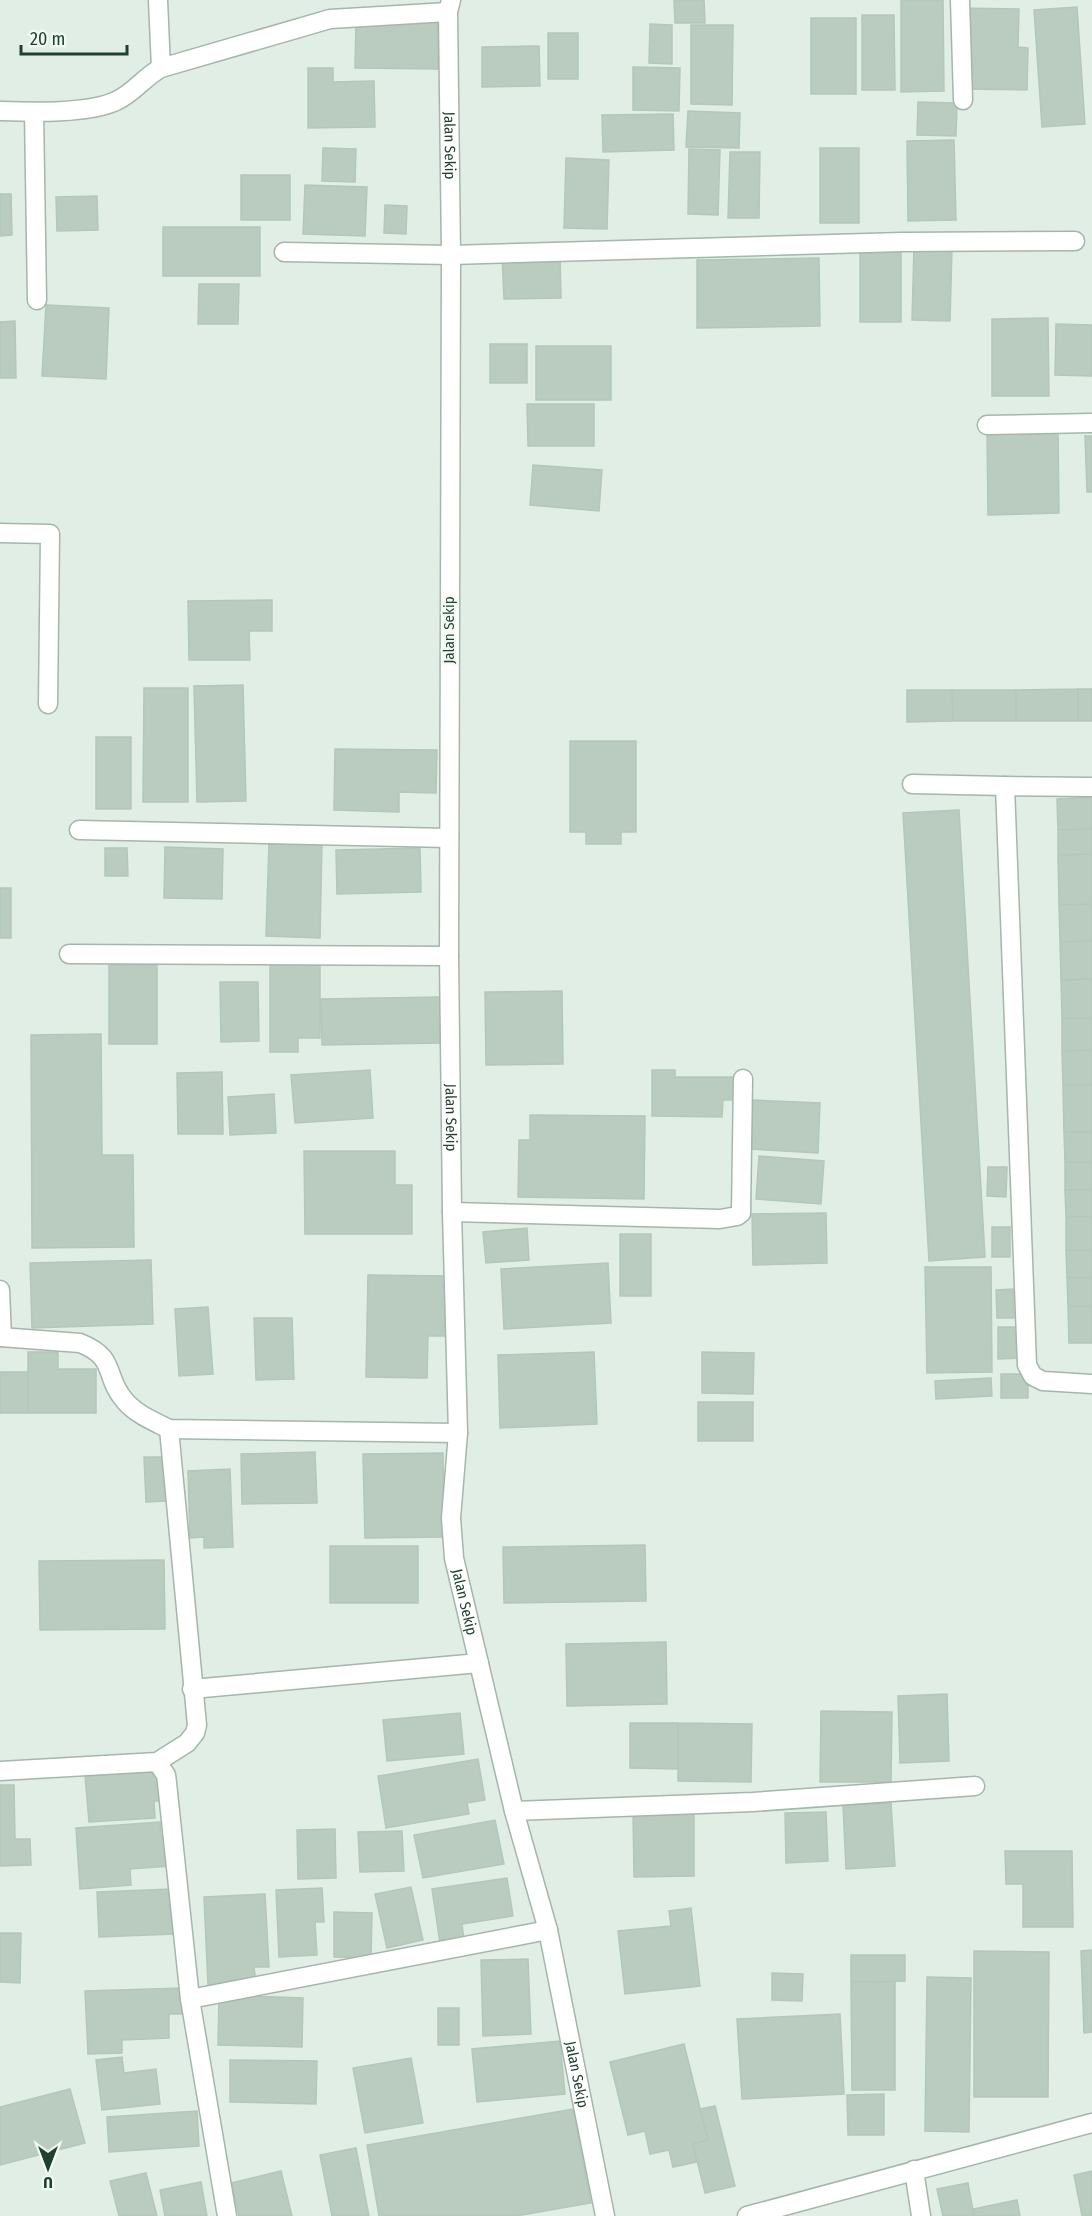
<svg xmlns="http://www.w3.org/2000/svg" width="1092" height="2216" viewBox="0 0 1092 2216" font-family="'Fira Sans Condensed',sans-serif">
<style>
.building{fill:#b9ccbf;stroke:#b3c8b9;stroke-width:1.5}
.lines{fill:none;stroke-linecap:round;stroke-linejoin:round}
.minor-casing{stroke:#a3b7aa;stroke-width:21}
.minor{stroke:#fff;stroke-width:18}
.labels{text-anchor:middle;stroke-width:4.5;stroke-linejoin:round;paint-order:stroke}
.street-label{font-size:15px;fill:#1f412e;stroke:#f2faf4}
</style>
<rect width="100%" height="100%" fill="#e1eee5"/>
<path class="building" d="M 674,0 L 704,0 L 705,23 L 675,23 Z
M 901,0 L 943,0 L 944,91 L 901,92 Z
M 1077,7 L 1085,124 L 1042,127 L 1034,10 Z
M 961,8 L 1019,9 L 1018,47 L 1028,48 L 1027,90 L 959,89 Z
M 862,15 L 894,15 L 895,90 L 862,90 Z
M 811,18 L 856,18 L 856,94 L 811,94 Z
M 356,21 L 438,22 L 438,69 L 355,68 Z
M 650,24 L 672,25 L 672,64 L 649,63 Z
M 691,25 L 733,25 L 732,105 L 691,104 Z
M 548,33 L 578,33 L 578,79 L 548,79 Z
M 539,46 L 540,86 L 482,87 L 482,47 Z
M 633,67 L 680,68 L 679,111 L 633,110 Z
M 308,68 L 333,68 L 333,82 L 374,81 L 375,127 L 308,128 Z
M 918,102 L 957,103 L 956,136 L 917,135 Z
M 688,111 L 740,113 L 739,148 L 686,147 Z
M 673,114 L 674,150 L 603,152 L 602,115 Z
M 954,140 L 956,220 L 908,221 L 907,141 Z
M 323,148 L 356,149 L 355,182 L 322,181 Z
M 820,148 L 859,148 L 859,223 L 820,223 Z
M 689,149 L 720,150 L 718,215 L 688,214 Z
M 730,152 L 760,152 L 759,218 L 728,218 Z
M 566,158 L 609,160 L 607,229 L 564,228 Z
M 241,175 L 290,175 L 290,220 L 241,220 Z
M 305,185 L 367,187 L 365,236 L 303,234 Z
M 0,194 L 11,194 L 12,235 L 0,236 Z
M 97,196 L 98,230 L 57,231 L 56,197 Z
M 385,205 L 407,206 L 406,234 L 384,233 Z
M 163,227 L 260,227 L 260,276 L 163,276 Z
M 914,247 L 952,248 L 950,321 L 912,320 Z
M 860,251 L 901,251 L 901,322 L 860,322 Z
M 560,254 L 561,298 L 504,299 L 502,255 Z
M 819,258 L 820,326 L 697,328 L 697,260 Z
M 199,284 L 239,284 L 238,324 L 198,324 Z
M 46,305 L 109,308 L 106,379 L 42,376 Z
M 1048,318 L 1049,396 L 992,396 L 992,319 Z
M 15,321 L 16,378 L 0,378 L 0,322 Z
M 1056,324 L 1092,325 L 1092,376 L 1055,375 Z
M 490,344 L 527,344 L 527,383 L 490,383 Z
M 536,346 L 611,346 L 611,400 L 536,400 Z
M 527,404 L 594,404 L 594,446 L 528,446 Z
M 1058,427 L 1059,513 L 988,515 L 987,428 Z
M 1085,436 L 1092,436 L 1092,492 L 1087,492 Z
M 533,465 L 602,470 L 599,511 L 530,505 Z
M 272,600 L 272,631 L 249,631 L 250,660 L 189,660 L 188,601 Z
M 243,685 L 246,801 L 197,802 L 194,686 Z
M 144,688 L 188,688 L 188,802 L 143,802 Z
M 1078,689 L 1092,689 L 1092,721 L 1078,721 Z
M 1078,689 L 1078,721 L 1016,721 L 1016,690 Z
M 907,690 L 952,690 L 953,721 L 907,722 Z
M 952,690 L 1016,690 L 1016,721 L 953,721 Z
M 96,737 L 131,737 L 131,809 L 96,809 Z
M 570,741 L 636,741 L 636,832 L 621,832 L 621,844 L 586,844 L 586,832 L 570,832 Z
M 335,749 L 437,750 L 436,793 L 399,792 L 399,812 L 334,810 Z
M 1092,797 L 1092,829 L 1058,830 L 1057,799 Z
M 959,810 L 985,1257 L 929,1261 L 903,813 Z
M 1092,829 L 1092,854 L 1058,855 L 1058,830 Z
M 269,842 L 322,843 L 320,938 L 266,936 Z
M 165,847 L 223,849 L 222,899 L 164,898 Z
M 105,848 L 127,848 L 128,876 L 105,876 Z
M 420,848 L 421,892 L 337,894 L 336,850 Z
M 1092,854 L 1092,904 L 1059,905 L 1058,855 Z
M 0,888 L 11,888 L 11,938 L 0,938 Z
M 1092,904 L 1092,941 L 1060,942 L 1059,905 Z
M 1092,941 L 1092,979 L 1061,980 L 1060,942 Z
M 270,961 L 320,961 L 320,1038 L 298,1038 L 298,1052 L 270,1052 Z
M 109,965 L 157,965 L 157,1044 L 109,1044 Z
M 1092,979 L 1092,1018 L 1062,1018 L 1061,980 Z
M 220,982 L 258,982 L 259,1041 L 221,1042 Z
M 562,991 L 563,1064 L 486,1065 L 485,992 Z
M 441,997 L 441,1043 L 322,1045 L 321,999 Z
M 1062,1018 L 1092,1018 L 1092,1050 L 1062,1051 Z
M 101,1034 L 102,1155 L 133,1155 L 134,1247 L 32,1248 L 31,1035 Z
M 1092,1050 L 1092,1085 L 1063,1085 L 1062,1051 Z
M 370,1070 L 373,1118 L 295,1123 L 291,1075 Z
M 652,1070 L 675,1070 L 675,1077 L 736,1077 L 736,1100 L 723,1100 L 722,1117 L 652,1116 Z
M 222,1072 L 223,1134 L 178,1134 L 177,1073 Z
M 1063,1085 L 1092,1085 L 1092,1132 L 1064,1132 Z
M 274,1094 L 276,1133 L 230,1135 L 228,1097 Z
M 753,1100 L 820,1103 L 818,1153 L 750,1149 Z
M 530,1115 L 645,1116 L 644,1199 L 518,1197 L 519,1140 L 530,1140 Z
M 1064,1132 L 1092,1132 L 1092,1162 L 1065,1162 Z
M 304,1151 L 395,1151 L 395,1185 L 412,1185 L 412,1234 L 305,1234 Z
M 759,1156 L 824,1161 L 821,1204 L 756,1199 Z
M 1065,1162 L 1092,1162 L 1092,1190 L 1065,1190 Z
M 988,1167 L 1007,1167 L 1006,1197 L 987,1196 Z
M 1065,1190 L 1092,1190 L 1092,1217 L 1066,1217 Z
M 826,1213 L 827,1263 L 753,1265 L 752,1214 Z
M 1066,1217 L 1092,1217 L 1092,1250 L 1066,1250 Z
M 992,1227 L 1010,1227 L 1010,1257 L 992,1257 Z
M 527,1228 L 529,1260 L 486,1263 L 483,1232 Z
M 620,1234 L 651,1234 L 651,1296 L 620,1296 Z
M 1066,1250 L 1092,1250 L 1092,1278 L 1067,1278 Z
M 151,1260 L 153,1324 L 32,1328 L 30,1263 Z
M 608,1263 L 611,1323 L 504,1329 L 501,1269 Z
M 925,1267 L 991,1267 L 992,1372 L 927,1373 Z
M 368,1275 L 449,1276 L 449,1336 L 428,1336 L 427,1378 L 366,1377 Z
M 1067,1278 L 1092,1278 L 1092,1306 L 1068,1306 Z
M 1013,1289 L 1014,1318 L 997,1318 L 996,1290 Z
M 1068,1306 L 1092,1306 L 1092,1343 L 1069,1343 Z
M 208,1307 L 213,1374 L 179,1376 L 175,1309 Z
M 254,1318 L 292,1318 L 294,1379 L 256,1380 Z
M 998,1327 L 1025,1327 L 1026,1358 L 998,1359 Z
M 28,1352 L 58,1352 L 58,1369 L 96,1369 L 96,1413 L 28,1413 Z
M 594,1352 L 597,1424 L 500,1428 L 498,1355 Z
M 702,1352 L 754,1353 L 753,1394 L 702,1393 Z
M 0,1372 L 28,1372 L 28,1413 L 0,1413 Z
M 1001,1374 L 1028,1374 L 1028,1398 L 1001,1398 Z
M 991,1378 L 992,1396 L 936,1399 L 935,1381 Z
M 698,1402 L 753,1402 L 753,1441 L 698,1441 Z
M 315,1452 L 317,1503 L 242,1504 L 241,1454 Z
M 443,1453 L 444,1537 L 365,1538 L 363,1454 Z
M 144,1457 L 167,1457 L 167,1501 L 146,1502 Z
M 230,1469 L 233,1547 L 204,1548 L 204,1537 L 190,1538 L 188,1471 Z
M 645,1545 L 646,1601 L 504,1603 L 503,1547 Z
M 330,1546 L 418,1546 L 418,1603 L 330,1603 Z
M 164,1560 L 165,1629 L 40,1630 L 39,1561 Z
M 666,1642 L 667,1704 L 567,1706 L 566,1644 Z
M 947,1694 L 949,1761 L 900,1763 L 898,1696 Z
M 821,1711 L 892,1712 L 891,1782 L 820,1782 Z
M 460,1713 L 464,1754 L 387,1761 L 383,1720 Z
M 630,1723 L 678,1723 L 678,1769 L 630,1768 Z
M 678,1723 L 752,1724 L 751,1782 L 678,1781 Z
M 478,1759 L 485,1800 L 467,1803 L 469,1814 L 386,1828 L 378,1776 Z
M 160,1771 L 163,1801 L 154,1801 L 155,1818 L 89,1822 L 85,1776 Z
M 0,1785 L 14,1785 L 15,1839 L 30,1839 L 31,1865 L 0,1866 Z
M 891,1803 L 895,1866 L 846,1869 L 843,1805 Z
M 633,1812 L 694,1812 L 694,1876 L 634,1877 Z
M 826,1812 L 828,1861 L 786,1863 L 785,1813 Z
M 495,1820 L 504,1864 L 423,1878 L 414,1835 Z
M 160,1822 L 161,1836 L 168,1836 L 170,1866 L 130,1869 L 131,1885 L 80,1889 L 76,1828 Z
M 335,1829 L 336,1878 L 298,1879 L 297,1830 Z
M 402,1831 L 404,1871 L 360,1872 L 358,1832 Z
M 1005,1851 L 1072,1851 L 1073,1927 L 1023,1927 L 1023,1884 L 1006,1884 Z
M 507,1878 L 513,1916 L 462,1924 L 464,1940 L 440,1943 L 432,1889 Z
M 411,1887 L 423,1940 L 387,1948 L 375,1894 Z
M 322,1888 L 324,1922 L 315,1922 L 317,1955 L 279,1957 L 276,1890 Z
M 172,1889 L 174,1934 L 99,1937 L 97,1892 Z
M 265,1894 L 269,1967 L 254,1967 L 256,1983 L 208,1985 L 204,1897 Z
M 691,1908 L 700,1986 L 625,1994 L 618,1931 L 671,1926 L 669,1911 Z
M 334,1912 L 372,1913 L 371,1958 L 334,1957 Z
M 0,1933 L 21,1933 L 20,1983 L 0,1982 Z
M 1092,1950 L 1092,2032 L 1084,2033 L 1081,1951 Z
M 974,1951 L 1049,1952 L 1048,2097 L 974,2097 Z
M 851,1955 L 905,1955 L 905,1981 L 851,1982 Z
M 528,1959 L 531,2034 L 483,2036 L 481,1960 Z
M 772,1973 L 803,1974 L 802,2001 L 772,2000 Z
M 927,1977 L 971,1978 L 969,2132 L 925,2131 Z
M 851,1982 L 895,1982 L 895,2090 L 852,2090 Z
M 183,1988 L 184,2014 L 169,2014 L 169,2038 L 122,2040 L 122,2053 L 88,2054 L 85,1991 Z
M 219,1995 L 303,1998 L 302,2047 L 218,2045 Z
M 438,2008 L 459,2008 L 459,2045 L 438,2045 Z
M 840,2014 L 844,2094 L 742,2099 L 737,2019 Z
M 560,2041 L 565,2094 L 477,2102 L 472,2049 Z
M 684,2044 L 708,2140 L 693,2144 L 697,2162 L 673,2167 L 669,2150 L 650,2154 L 645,2131 L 628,2135 L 610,2062 Z
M 122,2057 L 124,2073 L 156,2069 L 160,2104 L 102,2110 L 96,2060 Z
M 411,2058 L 423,2123 L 365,2133 L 353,2068 Z
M 230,2060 L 317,2061 L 316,2104 L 230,2102 Z
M 70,2089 L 85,2143 L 0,2165 L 0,2107 Z
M 884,2094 L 884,2135 L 848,2135 L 847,2095 Z
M 715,2106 L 735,2186 L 705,2193 L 693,2144 L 708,2140 L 700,2109 Z
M 573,2109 L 591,2203 L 516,2216 L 379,2216 L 367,2145 Z
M 197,2111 L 199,2146 L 109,2152 L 107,2117 Z
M 356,2148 L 369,2216 L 332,2216 L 320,2155 Z
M 281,2171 L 292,2216 L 239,2216 L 231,2183 Z
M 1092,2171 L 1092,2216 L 1082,2216 L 1074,2175 Z
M 146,2173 L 157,2216 L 119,2216 L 110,2181 Z
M 201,2182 L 207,2216 L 165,2216 L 160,2190 Z
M 968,2183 L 974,2216 L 943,2216 L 937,2189 Z
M 1017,2200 L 1020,2216 L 974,2216 L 973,2209 Z"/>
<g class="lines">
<g class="minor-casing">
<g id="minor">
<path d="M 158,0 L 161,68"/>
<path id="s1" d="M 451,0 L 448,12 L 451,255 L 449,956 L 452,1212 L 458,1433 L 451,1518 L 454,1558 L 514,1811 L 548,1930 L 605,2216"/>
<path d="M 960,0 L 963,100"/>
<path d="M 0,111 C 32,112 88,114 116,101 C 134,93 144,77 161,68 L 330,19 L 448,12"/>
<path d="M 34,112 L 37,300"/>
<path d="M 284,252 L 451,255 L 902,242 L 1075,241"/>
<path d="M 987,425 L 1092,423"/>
<path d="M 0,533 L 50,534 L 48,704"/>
<path d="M 912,784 L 1005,786"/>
<path d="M 1092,787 L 1005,786 L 1027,1365 L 1033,1376 L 1043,1381 L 1092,1384"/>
<path d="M 79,830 L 449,838"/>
<path d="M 69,954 L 449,956"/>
<path d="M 452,1212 L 720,1219 L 737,1216 L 741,1213 L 743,1079"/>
<path d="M 0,1290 L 2,1337"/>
<path d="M 0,1337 L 80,1343 C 118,1358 103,1376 125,1401 C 136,1414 153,1421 169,1429 L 458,1433"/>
<path d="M 192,1689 L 479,1663"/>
<path d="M 157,1762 L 166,1775 L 167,1783 L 190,1999 L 227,2216"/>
<path d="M 0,1771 L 157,1762 L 187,1743 L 195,1733 L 197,1725 L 169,1429"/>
<path d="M 514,1811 L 753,1802 L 975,1786"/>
<path d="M 190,1999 L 548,1930"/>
<path d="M 914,2170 L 921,2216"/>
<path d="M 747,2216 L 1092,2123"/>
</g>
</g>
<use href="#minor" class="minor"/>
</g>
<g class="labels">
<g class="street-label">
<text dy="5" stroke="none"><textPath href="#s1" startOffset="146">Jalan Sekip</textPath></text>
<text transform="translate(449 630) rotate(-90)" y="5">Jalan Sekip</text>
<text dy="5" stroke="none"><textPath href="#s1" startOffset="1118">Jalan Sekip</textPath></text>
<text dy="5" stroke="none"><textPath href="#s1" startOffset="1604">Jalan Sekip</textPath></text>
<text dy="5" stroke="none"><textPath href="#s1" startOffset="2090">Jalan Sekip</textPath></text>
</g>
</g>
<g transform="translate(48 2168) rotate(180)" stroke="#f2faf4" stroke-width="4.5" paint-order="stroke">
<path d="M0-4.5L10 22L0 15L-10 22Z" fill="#1f412e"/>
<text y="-9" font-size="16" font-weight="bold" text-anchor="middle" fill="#1f412e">U</text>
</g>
<path d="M21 45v9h106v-9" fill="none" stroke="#1f412e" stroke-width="3"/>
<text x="30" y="45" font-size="18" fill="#1f412e" stroke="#f2faf4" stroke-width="4.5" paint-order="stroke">20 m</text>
</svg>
